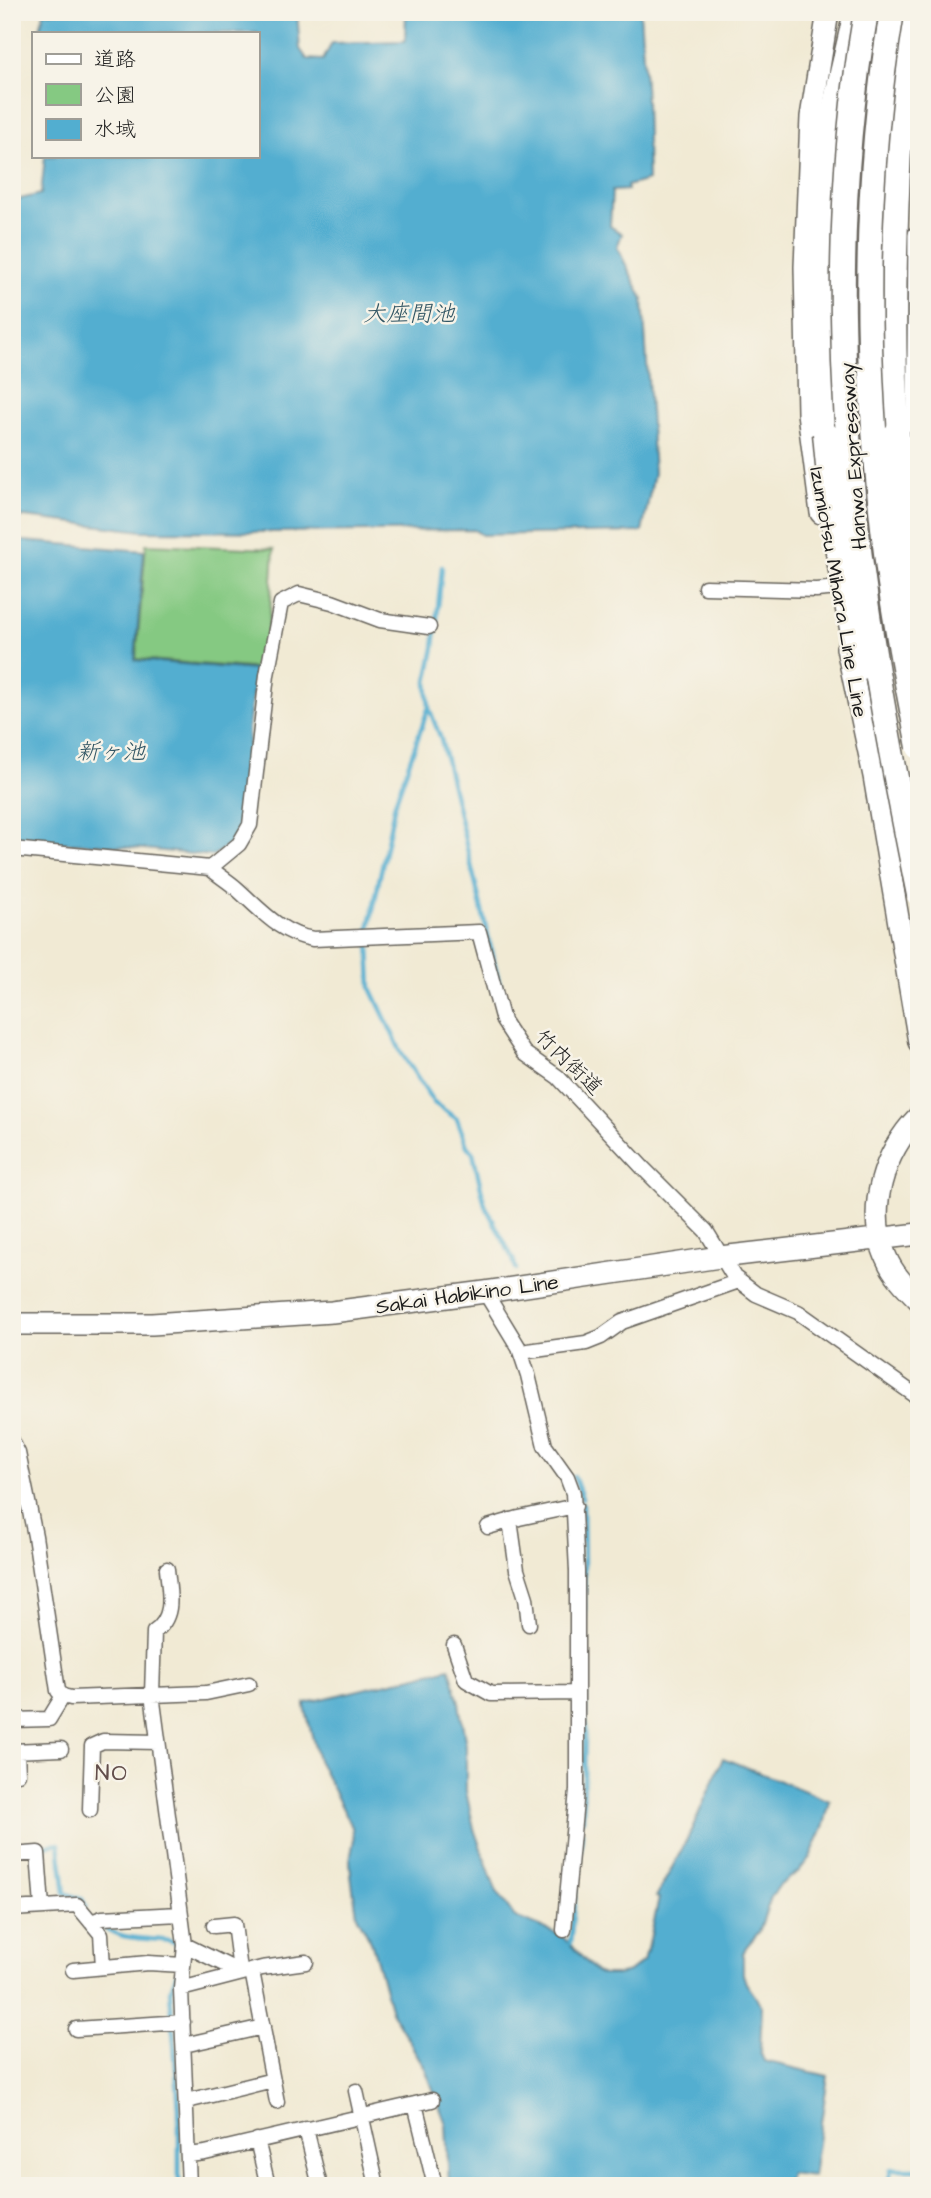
<svg xmlns="http://www.w3.org/2000/svg" width="931" height="2198" viewBox="0 0 931 2198" font-family="'Architects Daughter','Klee One',sans-serif">
<style>
.green{fill:#85c982;stroke:#50724f;stroke-width:2}
.water{fill:#52aed0;stroke:#376576;stroke-width:2}
.lines{fill:none;stroke-linecap:round;stroke-linejoin:round}
.stream{stroke:#52aed0;stroke-width:4.5}
.minor-casing{stroke:#67645c;stroke-width:17}
.primary-casing{stroke:#67645c;stroke-width:24}
.motorway-casing{stroke:#67645c;stroke-width:27}
.minor{stroke:#fff;stroke-width:14}
.primary{stroke:#fff;stroke-width:21}
.motorway{stroke:#fff;stroke-width:24}
.motorway-bridge-casing{stroke:#67645c;stroke-width:27;stroke-linecap:butt}
.motorway-bridge{stroke:#fff;stroke-width:24}
.labels{text-anchor:middle;stroke-width:5;stroke-linejoin:round;paint-order:stroke}
.street-label{font-size:21px;fill:#1c1c1c;stroke:#f7f3e8}
.water-label{font-size:23px;font-style:italic;fill:#325664;stroke:#f7f3e8}
.neighbourhood-label{font-size:23px;letter-spacing:2px;fill:#624d4a;stroke:#f7f3e8}
</style>
<rect width="100%" height="100%" fill="#f7f3e8"/>
<filter id="ink" filterUnits="userSpaceOnUse"><feTurbulence type="fractalNoise" baseFrequency=".0143" numOctaves="2"/><feDisplacementMap in="SourceGraphic" scale="14" xChannelSelector="R" yChannelSelector="G"/><feConvolveMatrix kernelMatrix="1 2 1 2 8 2 1 2 1" color-interpolation-filters="sRGB"/></filter>
<filter id="wash" filterUnits="userSpaceOnUse"><feTurbulence type="fractalNoise" baseFrequency=".00686" numOctaves="4" result="noise"/><feDisplacementMap in="SourceGraphic" scale="28" xChannelSelector="R" yChannelSelector="G"/><feGaussianBlur stdDeviation="1.57" result="paint"/><feColorMatrix in="noise" values="0 0 0 0 0 0 0 0 0 0 0 0 0 0 0 0 0 1.4 0 .05"/><feComposite in="paint" operator="in"/></filter>
<g filter="url(#wash)">
<rect width="100%" height="100%" fill="#f1ead4"/>
<path class="green" d="M 146,544 L 274,549 L 270,615 L 262,669 L 136,659 Z"/>
<path class="water" d="M 44,12 L 297,12 L 300,49 L 307,59 L 323,60 L 332,43 L 405,41 L 406,12 L 640,12 L 646,100 L 648,180 L 627,186 L 628,190 L 612,191 L 610,226 L 622,234 L 617,247 L 643,299 L 654,473 L 642,532 L 482,535 L 474,530 L 274,532 L 142,531 L 17,516 L 12,370 L 12,201 L 41,194 L 45,156 L 257,156 L 257,33 L 39,33 Z
M 12,540 L 144,551 L 135,660 L 256,670 L 248,728 L 249,767 L 243,823 L 233,842 L 212,856 L 95,844 L 12,841 Z
M 450,1668 L 459,1703 L 466,1746 L 466,1791 L 474,1829 L 496,1890 L 515,1917 L 561,1935 L 596,1972 L 603,1975 L 617,1975 L 629,1972 L 643,1961 L 648,1949 L 659,1898 L 656,1897 L 687,1840 L 723,1758 L 830,1801 L 824,1825 L 810,1857 L 799,1871 L 779,1886 L 771,1897 L 759,1932 L 746,1947 L 743,1954 L 743,1974 L 746,1983 L 762,2006 L 760,2052 L 764,2061 L 828,2076 L 813,2176 L 790,2173 L 787,2186 L 449,2186 L 446,2124 L 425,2068 L 391,2011 L 372,1944 L 357,1915 L 351,1876 L 350,1860 L 354,1839 L 352,1827 L 318,1760 L 305,1707 L 305,1703 Z"/>
<g class="lines">
<path class="stream" d="M 442,567 L 434,648 L 427,682 L 429,708 L 441,739 L 500,986
M 369,929 L 395,803 L 428,709
M 369,942 L 371,988 L 401,1052 L 434,1103 L 457,1119 L 467,1146 L 473,1153 L 485,1205 L 513,1259 L 516,1269
M 574,1476 L 582,1498
M 583,1820 L 586,1699 L 583,1504
M 34,1847 L 59,1844 L 65,1893 L 82,1899 L 86,1906
M 102,1926 C 125,1943 149,1936 175,1942 L 179,1950
M 570,1943 L 582,1833
M 177,1973 L 170,1991 L 179,2108 L 179,2186
M 888,2186 L 891,2169 L 919,2169"/>
</g>
</g>
<g filter="url(#ink)">
<g class="lines">
<g class="minor-casing">
<path id="minor" d="M 705,587 L 816,590 L 896,583
M 12,849 L 210,868 C 218,875 228,881 236,888 C 260,909 280,934 313,939 L 479,932 L 503,1021 L 524,1053 L 558,1077 L 642,1167 L 706,1231 L 734,1277 L 756,1294 L 798,1312 L 919,1398
M 210,868 L 239,844 L 250,825 L 267,675 L 281,603 L 299,594 L 332,602 L 380,620 L 429,627
M 485,1292 L 519,1348 L 528,1375 L 545,1446 L 567,1477 L 573,1493 L 577,1571 L 577,1790 L 564,1930
M 521,1352 L 586,1343 L 601,1337 L 622,1322 L 739,1281
M 12,1441 L 18,1453 L 35,1536 L 58,1691 L 63,1696 L 71,1698 L 206,1693 L 249,1684
M 510,1520 L 517,1570 L 526,1598 L 529,1624
M 488,1527 L 519,1518 L 575,1506
M 167,1569 C 169,1592 176,1617 154,1632 L 152,1694 L 185,1945 L 181,1989 L 189,2186
M 454,1645 L 466,1680 L 491,1694 L 577,1693
M 12,1720 L 49,1719 L 63,1696
M 12,1751 L 61,1749
M 17,1751 L 18,1774
M 90,1810 L 92,1746 L 103,1741 L 158,1742
M 12,1855 L 38,1853 L 42,1907
M 12,1909 L 77,1905 L 101,1934 L 103,1967
M 91,1922 L 102,1918 L 180,1914
M 214,1926 L 234,1924 L 240,1970
M 185,1945 L 242,1973
M 73,1970 L 148,1963 L 183,1965
M 252,1971 L 277,2102
M 181,1989 L 262,1968 L 306,1962
M 76,2029 L 183,2022
M 184,2045 L 263,2027
M 356,2091 L 377,2186
M 187,2101 L 273,2080
M 415,2104 L 432,2100
M 306,2129 L 320,2186
M 257,2140 L 268,2186
M 188,2155 L 205,2153 L 415,2104 L 435,2186"/>
</g>
<g class="primary-casing">
<path id="primary" d="M 919,235 L 917,503 L 919,523
M 821,513 L 808,413 L 805,267 L 811,117 L 828,12
M 847,648 L 874,776 L 919,1042
M 919,1116 C 884,1152 865,1209 886,1257 C 893,1274 906,1287 919,1300
M 12,1324 L 152,1324 L 332,1312 L 485,1292 L 720,1257 L 919,1234"/>
</g>
<g class="motorway-casing">
<path id="motorway" d="M 897,432 C 892,338 894,244 899,150 C 901,104 903,58 910,12
M 825,433 C 821,328 817,221 833,116 C 839,83 848,50 855,16"/>
</g>
<use href="#minor" class="minor"/>
<use href="#primary" class="primary"/>
<use href="#motorway" class="motorway"/>
<g class="motorway-bridge-casing">
<path id="motorway-bridge" d="M 866,12 C 832,206 838,415 867,608 C 881,704 900,800 919,895
M 892,12 C 861,195 864,385 888,569 C 896,629 908,688 919,747
M 897,432 L 914,634
M 825,433 C 832,512 840,591 862,667"/>
</g>
<use href="#motorway-bridge" class="motorway-bridge"/>
</g>
</g>
<g class="labels">
<g class="street-label">
<text transform="translate(853 456) rotate(-94)" y="7">Hanwa Expressway</text>
<text transform="translate(839 592) rotate(80)" y="7">Izumiotsu Mihara Line Line</text>
<text transform="translate(569 1062) rotate(44)" y="7">竹内街道</text>
<text transform="translate(467 1294) rotate(-8)" y="7">Sakai Habikino Line</text>
</g>
<g class="water-label">
<text x="409" y="321">大座間池</text>
<text x="111" y="759">新ヶ池</text>
</g>
<g class="neighbourhood-label">
<text x="112" y="1780">NO</text>
</g>
</g>
<rect width="931" height="2198" fill="none" stroke="#f7f3e8" stroke-width="42"/>
<rect x="32" y="32" width="228" height="126" fill="#f7f3e8" stroke="#9f9d96" stroke-width="2"/>
<rect x="46" y="54" width="35" height="10" fill="#ffffff" stroke="#9f9d96" stroke-width="2"/>
<text x="94" y="66" font-size="21" fill="#1c1c1c">道路</text>
<rect x="46" y="84" width="35" height="21" fill="#85c982" stroke="#9f9d96" stroke-width="2"/>
<text x="94" y="102" font-size="21" fill="#1c1c1c">公園</text>
<rect x="46" y="119" width="35" height="21" fill="#52aed0" stroke="#9f9d96" stroke-width="2"/>
<text x="94" y="136" font-size="21" fill="#1c1c1c">水域</text>
</svg>
